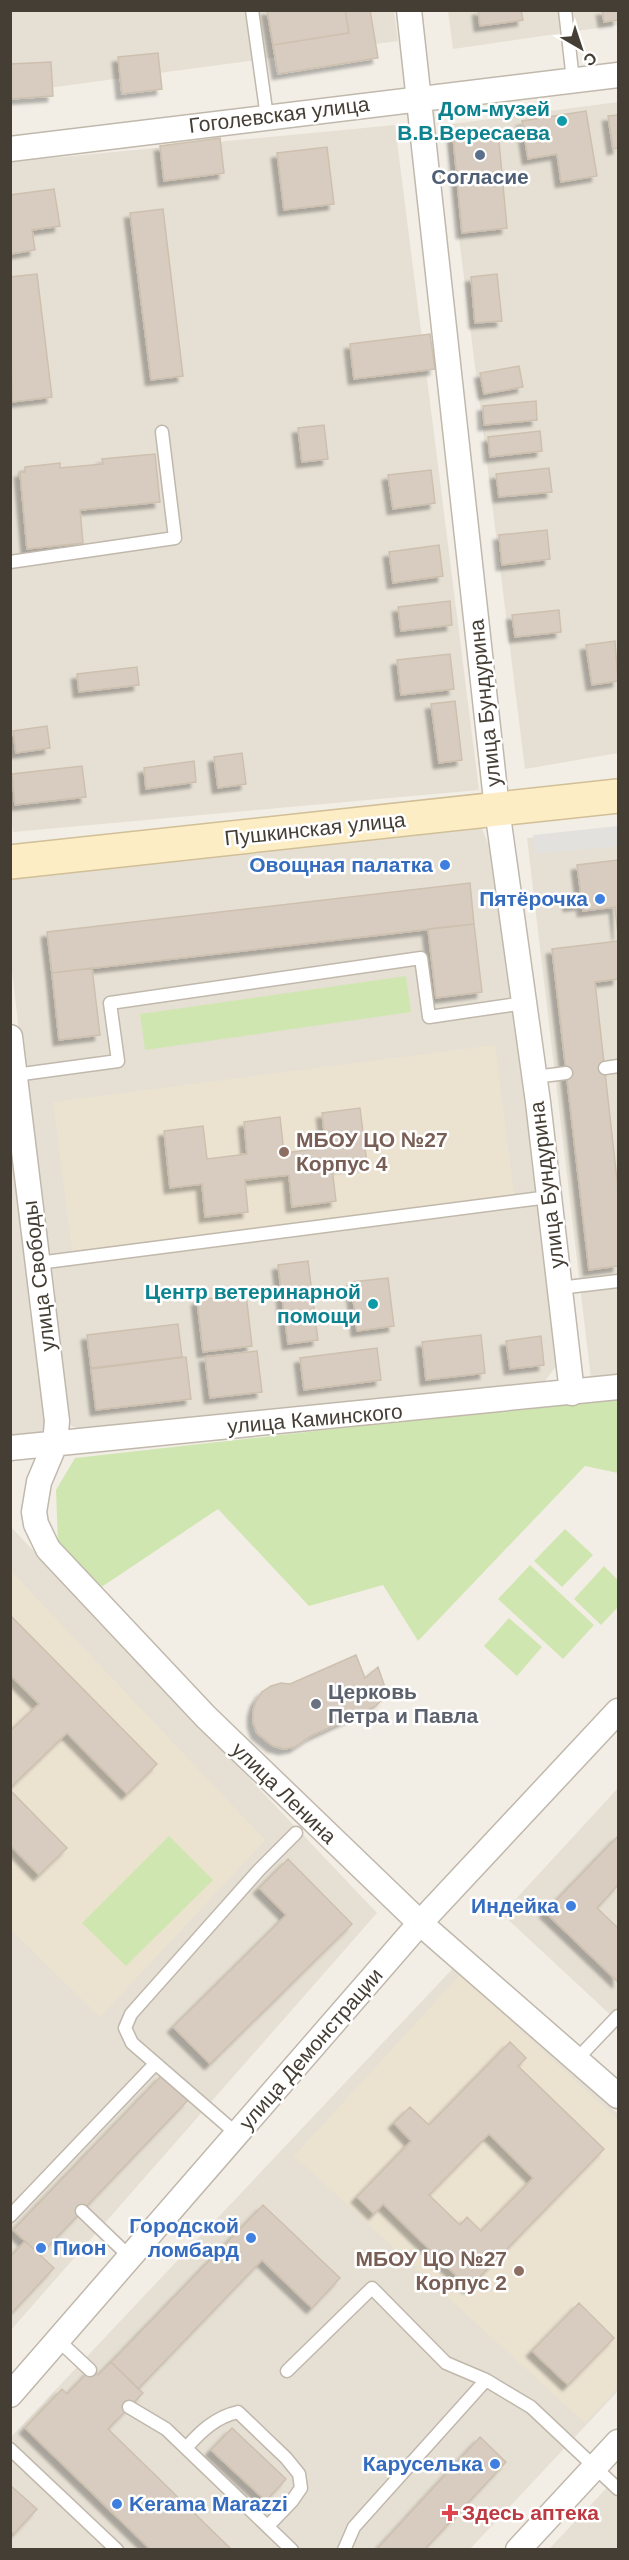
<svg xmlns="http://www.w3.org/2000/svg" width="629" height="2560" viewBox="0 0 629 2560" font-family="Arial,sans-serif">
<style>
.residential{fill:#e6e0d4}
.education{fill:#ebe2d0}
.green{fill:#d0e6b0}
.parking{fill:#e3e1de}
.building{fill:#d7ccbf;stroke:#cec0af;stroke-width:1.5;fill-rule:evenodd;filter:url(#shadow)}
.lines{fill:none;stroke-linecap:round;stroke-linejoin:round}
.lane-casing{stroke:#c1b8ac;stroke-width:15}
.street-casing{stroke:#c1b8ac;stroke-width:27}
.secondary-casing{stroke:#d1bf97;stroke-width:36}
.lane{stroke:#fff;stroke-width:12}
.street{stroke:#fff;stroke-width:24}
.secondary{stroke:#fdedc5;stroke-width:33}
.culture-dot{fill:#0f9aa8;stroke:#fff;stroke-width:2}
.service-dot{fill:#5c6f8a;stroke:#fff;stroke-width:2}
.shop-dot{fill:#3f7fe0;stroke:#fff;stroke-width:2}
.education-dot{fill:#8d6e63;stroke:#fff;stroke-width:2}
.worship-dot{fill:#6b7280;stroke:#fff;stroke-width:2}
.health-dot{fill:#e0444e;stroke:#fff;stroke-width:2}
.labels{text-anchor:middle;stroke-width:5;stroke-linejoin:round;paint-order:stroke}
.culture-label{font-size:21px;font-weight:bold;fill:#0d838f;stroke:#fff;text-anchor:end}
.street-label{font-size:21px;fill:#453e35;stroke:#fff}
.service-label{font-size:21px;font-weight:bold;fill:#4e5e75;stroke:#fff}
.shop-label{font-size:21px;font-weight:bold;fill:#366cbe;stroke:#fff;text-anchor:end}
.education-label{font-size:21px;font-weight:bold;fill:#785e54;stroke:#fff;text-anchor:start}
.worship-label{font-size:21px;font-weight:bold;fill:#5b616d;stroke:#fff;text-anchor:start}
.health-label{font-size:21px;font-weight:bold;fill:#be3a42;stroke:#fff;text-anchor:start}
</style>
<defs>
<filter id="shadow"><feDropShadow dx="-5.5" dy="5.5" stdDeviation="1.5" flood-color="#0004"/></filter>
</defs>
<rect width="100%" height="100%" fill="#f2eee6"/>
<path class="residential" d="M 10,11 L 394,11 L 398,41 L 11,93 Z
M 448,11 L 618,11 L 618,25 L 453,49 Z
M 618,102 L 618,753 L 525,769 L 445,125 Z
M 395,125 L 479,790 L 13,832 L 10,810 L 10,162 Z
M 478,819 L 492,853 L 521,1047 L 558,1364 L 544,1382 L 83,1431 L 65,1423 L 11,963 L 10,875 Z
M 618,829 L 618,1376 L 591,1379 L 527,838 Z
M 10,1125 L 50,1425 L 35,1437 L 10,1438 Z
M 11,1527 L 377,1913 L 11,2330 Z
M 618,1788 L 618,2022 L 502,1914 Z
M 458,1963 L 618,2114 L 618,2391 L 470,2549 L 11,2549 L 10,2438 Z
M 618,2476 L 618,2549 L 549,2549 Z"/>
<path class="education" d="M 495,1045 L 516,1209 L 74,1266 L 53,1102 Z
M 10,1570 L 265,1840 L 100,2017 L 11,1930 Z
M 460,1975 L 618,2120 L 618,2387 L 585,2423 L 294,2156 Z"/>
<path class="green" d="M 406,976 L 411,1012 L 145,1050 L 140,1014 Z
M 618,1397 L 618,1473 L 585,1466 L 418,1641 L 383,1585 L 309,1606 L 218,1509 L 100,1588 L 58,1544 L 56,1490 L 75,1458 Z
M 565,1529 L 593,1555 L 562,1587 L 534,1561 Z
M 530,1565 L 594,1625 L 563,1659 L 498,1599 Z
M 604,1566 L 618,1580 L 618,1607 L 601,1625 L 574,1599 Z
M 509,1618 L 542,1647 L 517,1676 L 484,1646 Z
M 169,1836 L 213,1880 L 126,1966 L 82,1923 Z"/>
<path class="parking" d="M 618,826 L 618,846 L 535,854 L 533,835 Z"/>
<path class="building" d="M 267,10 L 345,10 L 349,33 L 273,45 Z
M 345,10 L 370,10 L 378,58 L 278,74 L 273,45 L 349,33 Z
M 478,10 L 521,10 L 523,20 L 480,26 Z
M 602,10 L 618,10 L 618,20 L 604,22 Z
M 158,53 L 162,89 L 122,94 L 118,57 Z
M 51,62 L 53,96 L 10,99 L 10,64 Z
M 586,111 L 597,176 L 561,182 L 557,154 L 528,159 L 522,121 Z
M 618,115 L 618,148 L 613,149 L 608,116 Z
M 498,131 L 507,228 L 462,233 L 453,136 Z
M 220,138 L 224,173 L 164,181 L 160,146 Z
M 327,147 L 334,204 L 284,210 L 277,153 Z
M 54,189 L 60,226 L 32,230 L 35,250 L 10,254 L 10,195 Z
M 163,209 L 183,376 L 151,380 L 130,213 Z
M 37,274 L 52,397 L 12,402 L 10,277 Z
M 497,274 L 502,321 L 475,323 L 471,277 Z
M 430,334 L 435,369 L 354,379 L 350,344 Z
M 519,366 L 523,387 L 484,394 L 480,373 Z
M 536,401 L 537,420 L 484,425 L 483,406 Z
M 324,425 L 328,459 L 302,462 L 298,428 Z
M 540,431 L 542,451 L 490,457 L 488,437 Z
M 155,454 L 160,502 L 80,510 L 83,543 L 27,549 L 20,472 L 25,472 L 25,467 L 60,463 L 60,468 L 103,464 L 102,459 Z
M 549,468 L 552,492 L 499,497 L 496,474 Z
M 431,470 L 435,503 L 393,509 L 388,475 Z
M 547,530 L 550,559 L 502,565 L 499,535 Z
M 439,545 L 443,576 L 393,583 L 389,552 Z
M 450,601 L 452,625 L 401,631 L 398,607 Z
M 559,610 L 561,632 L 515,637 L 512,615 Z
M 615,641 L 618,681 L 592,685 L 586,645 Z
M 450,654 L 454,689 L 401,695 L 397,660 Z
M 137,667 L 139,685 L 79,692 L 77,674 Z
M 455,701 L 462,760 L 439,763 L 431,704 Z
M 47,726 L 50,748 L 16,753 L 13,731 Z
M 242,753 L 246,784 L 218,788 L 214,757 Z
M 194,761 L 196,782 L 146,789 L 144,768 Z
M 82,766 L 86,797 L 15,805 L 12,774 Z
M 618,860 L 618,935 L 615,907 L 583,911 L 577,865 Z
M 470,883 L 474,924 L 52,973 L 47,932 Z
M 581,893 L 582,904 L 569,906 L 567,895 Z
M 474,924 L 482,992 L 436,998 L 428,929 Z
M 618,941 L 618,979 L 595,982 L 618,1189 L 618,1266 L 589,1270 L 552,949 Z
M 92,968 L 100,1035 L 59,1040 L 52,973 Z
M 360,1108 L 367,1164 L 332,1168 L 336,1201 L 292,1207 L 289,1175 L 245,1180 L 248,1212 L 205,1217 L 202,1184 L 170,1188 L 164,1131 L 203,1126 L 207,1159 L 247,1154 L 244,1122 L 280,1117 L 284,1153 L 326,1148 L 322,1113 Z
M 308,1261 L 318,1340 L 288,1344 L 278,1265 Z
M 388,1278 L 394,1326 L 357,1331 L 351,1282 Z
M 246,1294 L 252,1346 L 203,1352 L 197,1300 Z
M 178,1324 L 182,1357 L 91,1368 L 87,1335 Z
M 481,1335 L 485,1373 L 426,1380 L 422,1342 Z
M 541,1336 L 544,1365 L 510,1369 L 506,1341 Z
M 377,1348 L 381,1380 L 304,1390 L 300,1358 Z
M 257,1351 L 262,1392 L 210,1398 L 205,1357 Z
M 186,1357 L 191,1399 L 96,1410 L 91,1369 Z
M 10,1615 L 157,1764 L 127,1794 L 67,1733 L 10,1788 L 10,1731 L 39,1704 L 10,1675 Z
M 356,1655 L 365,1678 L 378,1667 L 387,1693 L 376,1706 L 311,1736 L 295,1747 L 284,1749 L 273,1746 L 257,1733 L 253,1722 L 253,1711 L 256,1701 L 262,1692 L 271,1686 L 281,1683 L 290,1684 Z
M 10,1790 L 67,1848 L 39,1875 L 10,1845 Z
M 618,1836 L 618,1885 L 597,1908 L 618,1928 L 618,1982 L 545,1912 Z
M 288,1859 L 352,1924 L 210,2064 L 173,2027 L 286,1915 L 259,1888 Z
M 510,2042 L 526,2058 L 518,2066 L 604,2149 L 469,2288 L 383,2204 L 374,2214 L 357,2197 L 411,2141 L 394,2123 L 410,2107 L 429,2125 ZM 489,2134 L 533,2178 L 481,2231 L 467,2217 L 460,2225 L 429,2195 Z
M 162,2075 L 188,2100 L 40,2255 L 13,2230 Z
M 263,2205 L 340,2278 L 312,2308 L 262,2260 L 138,2389 L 111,2362 Z
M 25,2241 L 54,2268 L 10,2315 L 10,2257 Z
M 579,2303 L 614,2338 L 568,2385 L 532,2351 Z
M 111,2362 L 143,2393 L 108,2429 L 232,2550 L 151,2550 L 25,2428 L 62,2389 L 67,2394 L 91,2369 L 98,2375 Z
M 232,2428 L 286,2479 L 266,2501 L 211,2450 Z
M 480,2437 L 506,2462 L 424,2550 L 376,2550 Z
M 10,2485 L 37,2509 L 14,2534 L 10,2531 Z"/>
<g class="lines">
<g class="lane-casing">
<path id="lane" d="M 252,10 L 267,117
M 565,10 L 573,80
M 10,562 L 175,538 L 162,432
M 605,1068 L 618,1066
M 15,1075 L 118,1061 L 110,1003 L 421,958 L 429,1017 L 524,1003
M 535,1077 L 566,1073
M 38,1263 L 549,1197
M 559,1288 L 618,1281
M 578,2058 L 618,2016
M 237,2134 L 132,2043 L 125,2028 L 131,2014 L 259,1870 L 296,1833
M 82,2211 L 130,2257
M 10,2216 L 155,2064
M 58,2340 L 90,2370
M 287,2371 L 372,2288 L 446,2363 L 486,2380 L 531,2407 L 618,2489
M 129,2407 L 166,2429 L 292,2550
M 187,2447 C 201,2431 216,2417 238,2412 L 286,2458 L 299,2474 L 301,2488 L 292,2501 L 268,2526
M 10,2449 L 117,2550
M 344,2550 L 354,2527 L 486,2380"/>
</g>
<g class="street-casing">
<path id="street" d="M 409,10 L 497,809 L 538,1102 L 572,1393
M 10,149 L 618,75
M 10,1037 L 57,1421 L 55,1444 L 39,1482 L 34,1512 L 36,1524 L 48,1549 L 206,1717 L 420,1923 L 618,2096
M 10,1448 L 618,1387
M 10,2395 L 420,1923 L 618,1711
M 518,2550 L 618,2442"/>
</g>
<g class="secondary-casing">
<path id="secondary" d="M 10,862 L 618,796"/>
</g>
<use href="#lane" class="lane"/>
<use href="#street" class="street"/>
<use href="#secondary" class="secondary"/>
</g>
<g class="culture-dot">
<circle cx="562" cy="121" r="6"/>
<circle cx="373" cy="1304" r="6"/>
</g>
<circle class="service-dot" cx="480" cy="155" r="6"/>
<g class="shop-dot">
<circle cx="445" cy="865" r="6"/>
<circle cx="600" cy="899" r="6"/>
<circle cx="571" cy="1906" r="6"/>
<circle cx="251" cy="2238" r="6"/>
<circle cx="41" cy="2248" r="6"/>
<circle cx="495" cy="2464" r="6"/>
<circle cx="117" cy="2504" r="6"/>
</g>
<g class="education-dot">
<circle cx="284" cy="1152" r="6"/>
<circle cx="519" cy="2271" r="6"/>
</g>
<circle class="worship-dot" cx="316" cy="1704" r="6"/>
<path class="health-dot" d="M447 2504h6v6h6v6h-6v6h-6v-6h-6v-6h6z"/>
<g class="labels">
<g class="culture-label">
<text x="550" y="116">Дом-музей<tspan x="550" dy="24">В.В.Вересаева</tspan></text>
<text x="361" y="1299">Центр ветеринарной<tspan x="361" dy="24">помощи</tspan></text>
</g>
<g class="street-label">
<text transform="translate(279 115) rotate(-7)" y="7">Гоголевская улица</text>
<text transform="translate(485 703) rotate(-96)" y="7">улица Бундурина</text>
<text transform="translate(315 829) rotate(-6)" y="7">Пушкинская улица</text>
<text transform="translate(547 1185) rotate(-97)" y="7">улица Бундурина</text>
<text transform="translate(39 1276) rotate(-97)" y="7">улица Свободы</text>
<text transform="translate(315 1419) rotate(-5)" y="7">улица Каминского</text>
<text transform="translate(284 1793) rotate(44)" y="7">улица Ленина</text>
<text transform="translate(311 2049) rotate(-49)" y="7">улица Демонстрации</text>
</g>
<g class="service-label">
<text x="480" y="184">Согласие</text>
</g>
<g class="shop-label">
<text x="433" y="872">Овощная палатка</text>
<text x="588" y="906">Пятёрочка</text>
<text x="559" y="1913">Индейка</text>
<text x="239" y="2233">Городской<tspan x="239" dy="24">ломбард</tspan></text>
<text x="53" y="2255" text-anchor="start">Пион</text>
<text x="483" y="2471">Каруселька</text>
<text x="129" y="2511" text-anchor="start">Kerama Marazzi</text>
</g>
<g class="education-label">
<text x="296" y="1147">МБОУ ЦО №27<tspan x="296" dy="24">Корпус 4</tspan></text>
<text x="507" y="2266" text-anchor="end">МБОУ ЦО №27<tspan x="507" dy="24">Корпус 2</tspan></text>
</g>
<g class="worship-label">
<text x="328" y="1699">Церковь<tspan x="328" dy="24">Петра и Павла</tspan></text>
</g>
<g class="health-label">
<text x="462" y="2520">Здесь аптека</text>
</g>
</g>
<rect width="629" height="2560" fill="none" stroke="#453e35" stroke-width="24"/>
<g transform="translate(581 48) rotate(141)" stroke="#ffffff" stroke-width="4.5" paint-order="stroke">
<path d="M0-4.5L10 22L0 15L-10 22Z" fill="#453e35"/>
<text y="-9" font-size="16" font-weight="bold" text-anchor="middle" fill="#453e35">С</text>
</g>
</svg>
